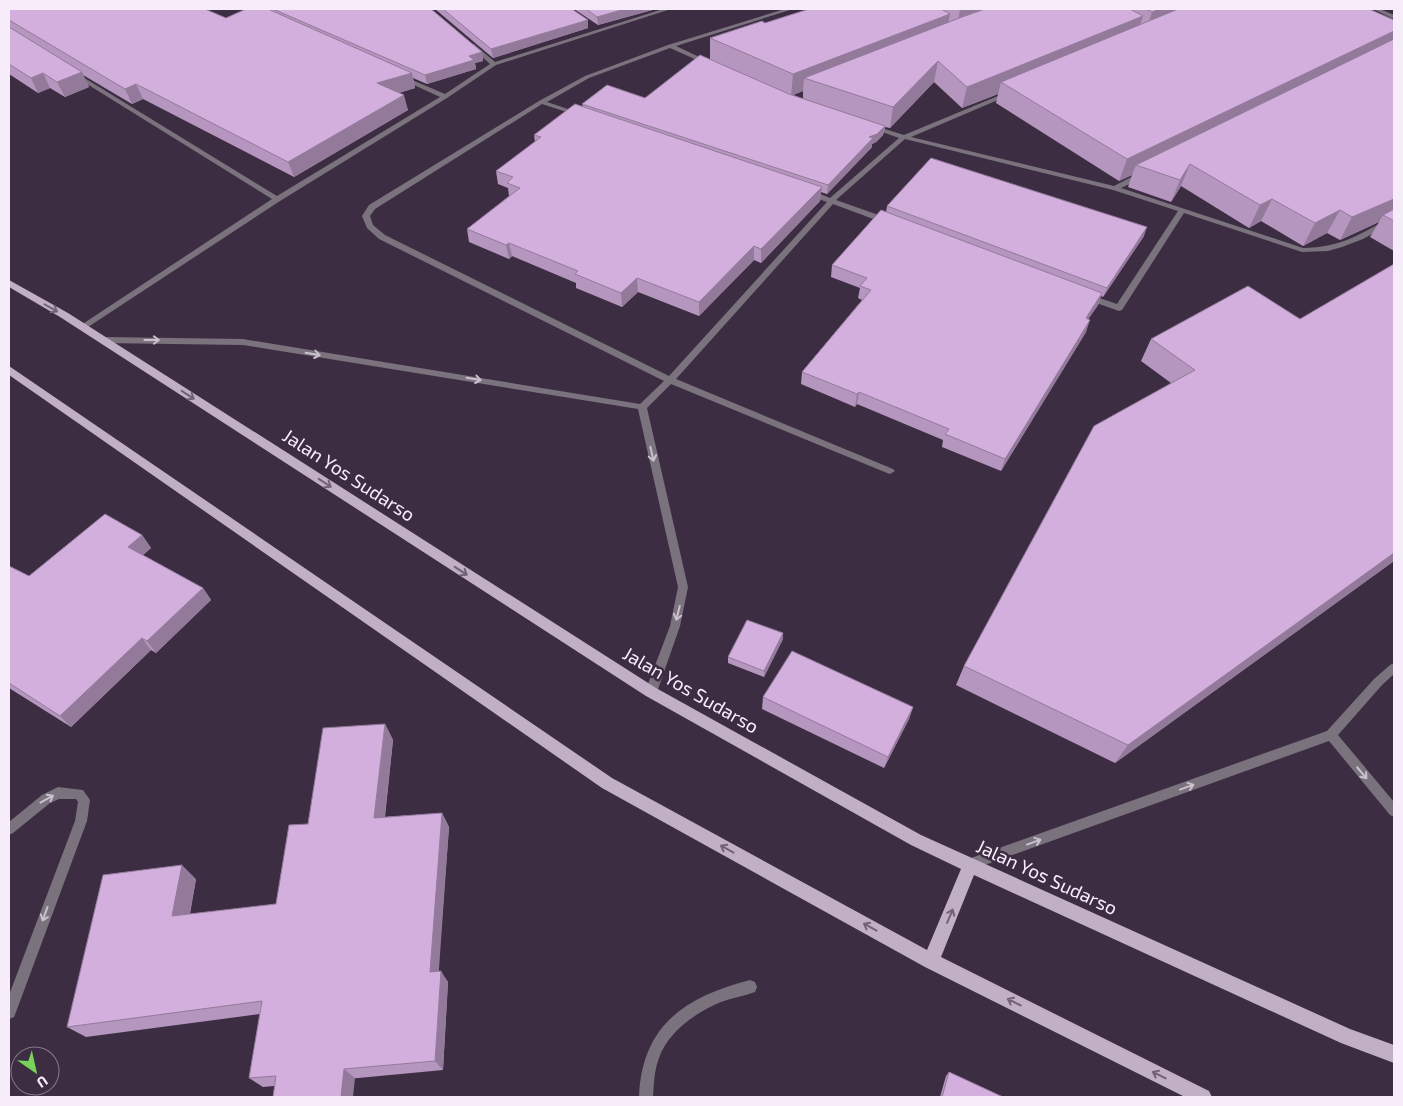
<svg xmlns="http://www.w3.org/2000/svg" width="1403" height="1106" viewBox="0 0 1403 1106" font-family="'Exo 2',sans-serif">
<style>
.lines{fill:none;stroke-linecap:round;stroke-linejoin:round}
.service{fill:#7a727d;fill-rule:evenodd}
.minor{fill:#7a727d;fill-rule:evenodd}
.primary{fill:#c1afc6;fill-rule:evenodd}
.wall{fill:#b596be;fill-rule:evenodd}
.shaded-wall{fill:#937a9b}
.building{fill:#d2afdd;stroke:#937a9b}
.oneway{stroke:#726177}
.oneway2{stroke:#cbc1ce}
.labels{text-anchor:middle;stroke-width:5;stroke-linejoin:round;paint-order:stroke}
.street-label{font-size:19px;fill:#f7ecfa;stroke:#3d2d42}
</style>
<rect width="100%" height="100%" fill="#3d2d42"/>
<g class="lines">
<path class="service" d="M 1394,663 L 1394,674 L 1382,685 L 1338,735 L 1394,802 L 1394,817 L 1390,815 L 1329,741 L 971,870 L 967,868 L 965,864 L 967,860 L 971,858 L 1327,731 L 1374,679 L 1390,665 Z"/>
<path class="minor" d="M 663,9 L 671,9 L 496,65 L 447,98 L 280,201 L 85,329 L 79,329 L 78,327 L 272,199 L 74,76 L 74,74 L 78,74 L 277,196 L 440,97 L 401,79 L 401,77 L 405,77 L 445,94 L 490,64 L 470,46 L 470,44 L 474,44 L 495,62 Z
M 785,9 L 793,9 L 676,46 L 710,62 L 710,64 L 706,64 L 670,48 L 589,78 L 547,102 L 580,113 L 580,115 L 576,115 L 542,104 L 375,209 L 370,216 L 373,225 L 385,235 L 669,376 L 827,202 L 807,195 L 807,191 L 813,191 L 830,198 L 899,138 L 871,128 L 871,126 L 875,126 L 904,135 L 1010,91 L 1012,92 L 1012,94 L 911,137 L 1114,186 L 1139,173 L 1145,173 L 1145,177 L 1121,188 L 1303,248 C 1339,248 1361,234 1391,217 L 1394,217 L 1394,222 L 1363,239 L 1342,247 L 1328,251 L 1302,252 L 1184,213 L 1122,310 L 1119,311 L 1085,299 L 1084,297 L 1088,294 L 1117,304 L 1178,211 L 1113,190 L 905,139 L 836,200 L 890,219 L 890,223 L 884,223 L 833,204 L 676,379 L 893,469 L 895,471 L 890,474 L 887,473 L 671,384 L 647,408 L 688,587 L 680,626 L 657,692 L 655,695 L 651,697 L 647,695 L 645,692 L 670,626 L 678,587 L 638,409 L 243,345 L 103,343 L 99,340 L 103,337 L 243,339 L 640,404 L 664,381 L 379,239 L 367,228 L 362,216 L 369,205 L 539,101 L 585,76 L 668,45 Z
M 1373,9 L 1380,9 L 1394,15 L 1394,19 Z
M 58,787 L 83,790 L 90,800 L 87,821 L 16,1012 L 14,1017 L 9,1019 L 9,995 L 75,821 L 78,802 L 76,799 L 59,799 L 50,803 L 13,833 L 9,835 L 9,822 L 42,795 Z
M 750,980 L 755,982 L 757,987 L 755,992 C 744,996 732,998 721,1002 C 696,1012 668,1032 659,1058 C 654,1071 654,1084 653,1097 L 639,1097 C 642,1025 685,997 750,980 Z"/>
<path class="primary" d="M 9,280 L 68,313 L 656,688 L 921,835 L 1350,1029 L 1394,1045 L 1394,1063 L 1341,1043 L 974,875 L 941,957 L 1209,1091 L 1212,1097 L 1185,1097 L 925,967 L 602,788 L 9,375 L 9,366 L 612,778 L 927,950 L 961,869 L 911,845 L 646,696 L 60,317 L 9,287 Z"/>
</g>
<path class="wall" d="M 9,9 L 226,18 L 246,9 L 431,9 L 482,52 L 483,61 L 475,63 L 476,69 L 427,84 L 413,78 L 415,88 L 399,93 L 408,110 L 294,177 L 143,99 L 132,104 L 83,75 L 89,87 L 65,97 L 50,88 L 38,93 L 9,74 Z
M 435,9 L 572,9 L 588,28 L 493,58 Z
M 574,9 L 656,9 L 598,25 Z
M 809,9 L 1369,9 L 1394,20 L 1394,251 L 1370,237 L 1379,222 L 1340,240 L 1327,233 L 1303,246 L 1261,221 L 1249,228 L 1181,186 L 1171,202 L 1128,187 L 1132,175 L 1119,181 L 996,103 L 998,94 L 962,108 L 934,82 L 890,128 L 885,127 L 883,135 L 876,142 L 872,144 L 872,147 L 827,194 L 821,192 L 820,201 L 761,263 L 754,260 L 699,316 L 638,292 L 622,307 L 576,288 L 576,283 L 512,256 L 509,259 L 469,242 L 467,229 L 509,196 L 508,188 L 498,184 L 496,171 L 535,142 L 534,135 L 583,107 L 582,104 L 645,98 L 710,59 L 710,38 L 765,23 ZM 803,91 L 803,99 L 793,95 Z
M 887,206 L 1144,236 L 1103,297 L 1101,296 L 1098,305 L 1088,319 L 1086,332 L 1001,471 L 942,447 L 943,440 L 857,404 L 855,407 L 801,384 L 802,372 L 862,300 L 858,298 L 860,288 L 831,277 L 832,265 L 886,212 Z
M 1300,319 L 1394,561 L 1115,763 L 956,685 L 964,666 L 1171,383 L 1141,361 L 1151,339 Z
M 142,535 L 151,548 L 143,555 L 203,588 L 211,600 L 156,653 L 151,650 L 71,727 L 9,688 L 9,566 L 29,576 Z
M 783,633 L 783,639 L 764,677 L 728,663 L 728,657 Z
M 763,697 L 913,707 L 909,719 L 884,768 L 762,709 Z
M 385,724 L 393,740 L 385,817 L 442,813 L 449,827 L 438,971 L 448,982 L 443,1070 L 263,1087 L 249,1078 L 260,1014 L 86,1037 L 67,1027 L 196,879 L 190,914 L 276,904 L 308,824 Z
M 949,1072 L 1003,1097 L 940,1097 L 946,1076 Z"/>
<path class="shaded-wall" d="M 625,9 L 656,9 L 598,25 L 597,17 Z
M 964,9 L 1020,9 L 956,31 L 960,10 Z
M 1160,9 L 1204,9 L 1145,33 L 1152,12 Z
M 950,14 L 946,35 L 804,78 L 803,91 L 791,96 L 793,74 Z
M 1143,16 L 1136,37 L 1001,82 L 998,94 L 962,108 L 967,87 Z
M 588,20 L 588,28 L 493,58 L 491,49 Z
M 1394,31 L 1394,45 L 1136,165 L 1132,175 L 1119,181 L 1127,159 Z
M 482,52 L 483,61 L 475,63 L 476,69 L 427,84 L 425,75 L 469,56 Z
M 938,61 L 934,82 L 890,128 L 893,107 Z
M 82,72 L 89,87 L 65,97 L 57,82 Z
M 43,73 L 50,88 L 38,93 L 31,78 Z
M 412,73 L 415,88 L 381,98 L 377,83 Z
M 136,84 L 143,99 L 132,104 L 125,89 Z
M 404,95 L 408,110 L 294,177 L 288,162 Z
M 885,126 L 883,135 L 876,142 L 872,144 L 872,147 L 827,194 L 828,185 L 869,137 Z
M 1190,164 L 1181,186 L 1171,202 L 1180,180 Z
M 822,187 L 820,201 L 761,263 L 761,249 Z
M 1272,199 L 1261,221 L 1249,228 L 1260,205 Z
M 1394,199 L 1394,215 L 1383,215 L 1379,222 L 1340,240 L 1352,217 Z
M 1340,210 L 1327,233 L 1303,246 L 1315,223 Z
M 1147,227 L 1144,236 L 1103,297 L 1107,288 Z
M 509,243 L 512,256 L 509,259 L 506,245 Z
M 754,246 L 754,260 L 699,316 L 699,302 Z
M 637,278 L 638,292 L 622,307 L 621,293 Z
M 1102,293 L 1098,305 L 1081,330 L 1086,318 Z
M 1090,320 L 1086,332 L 1001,471 L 1005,459 Z
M 859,392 L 857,404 L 855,407 L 857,394 Z
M 142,535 L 151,548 L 137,559 L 128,547 Z
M 1394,553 L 1394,561 L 1115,763 L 1128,745 Z
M 203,588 L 211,600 L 156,653 L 147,641 Z
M 783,633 L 783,639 L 764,677 L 764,671 Z
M 142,638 L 151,650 L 71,727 L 60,716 Z
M 913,707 L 909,719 L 884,768 L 888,757 Z
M 385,724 L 393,740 L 383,832 L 374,818 Z
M 442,813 L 449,827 L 438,983 L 430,972 Z
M 182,865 L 196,879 L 187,929 L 172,916 Z
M 441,971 L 448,982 L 443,1070 L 435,1061 Z
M 344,1069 L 355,1078 L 353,1097 L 341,1097 Z"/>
<path class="building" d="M 9,9 L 205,9 L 226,18 L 246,9 L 268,9 L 412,73 L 377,83 L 404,95 L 288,162 L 136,84 L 125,89 L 9,20 Z
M 273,9 L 431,9 L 482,52 L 469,56 L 474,60 L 425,75 Z
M 443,9 L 572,9 L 588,20 L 491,49 Z
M 586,9 L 625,9 L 597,17 Z
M 809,9 L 941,9 L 950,14 L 793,74 L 710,38 L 762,21 L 765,23 Z
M 985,9 L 1130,9 L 1143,16 L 967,87 L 938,61 L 893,107 L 804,78 L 962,17 Z
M 1146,9 L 1160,9 L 1152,12 Z
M 1178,9 L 1369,9 L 1394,20 L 1394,31 L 1127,159 L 1001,82 Z
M 9,27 L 82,72 L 57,82 L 43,73 L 31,78 L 9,64 Z
M 1394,39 L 1394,199 L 1352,217 L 1340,210 L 1315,223 L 1272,199 L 1260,205 L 1190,164 L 1180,180 L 1136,165 Z
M 700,55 L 789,94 L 885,126 L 877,134 L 869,137 L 873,138 L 828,185 L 582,104 L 607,85 L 645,98 Z
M 575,104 L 822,187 L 761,249 L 754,246 L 699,302 L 637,278 L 621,293 L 575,274 L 578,271 L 509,243 L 506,245 L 467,229 L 520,188 L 507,183 L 513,177 L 496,171 L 541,137 L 534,135 Z
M 931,158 L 1147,227 L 1107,288 L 887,206 Z
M 1394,209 L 1394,221 L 1383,215 Z
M 881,210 L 1102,293 L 1086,318 L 1090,320 L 1005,459 L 945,434 L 949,429 L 859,392 L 857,394 L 802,372 L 871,290 L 860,286 L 867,278 L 832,265 Z
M 1394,264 L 1394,553 L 1128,745 L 964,666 L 1094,426 L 1195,370 L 1151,339 L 1248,286 L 1300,319 Z
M 105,514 L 142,535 L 128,547 L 203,588 L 147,641 L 142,638 L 60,716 L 9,683 L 9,566 L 29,576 Z
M 747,620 L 783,633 L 764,671 L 728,657 Z
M 792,651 L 913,707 L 888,757 L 763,697 Z
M 385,724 L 374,818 L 442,813 L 430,972 L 441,971 L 435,1061 L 344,1069 L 341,1097 L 273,1097 L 276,1076 L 249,1078 L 262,1001 L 67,1027 L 103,875 L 182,865 L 172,916 L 276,904 L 289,825 L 308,824 L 323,728 Z
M 949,1072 L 1003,1097 L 942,1097 Z"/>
<defs><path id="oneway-shaft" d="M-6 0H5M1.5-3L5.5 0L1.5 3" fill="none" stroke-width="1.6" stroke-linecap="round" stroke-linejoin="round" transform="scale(1.25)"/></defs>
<g class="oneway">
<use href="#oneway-shaft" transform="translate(51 308) rotate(30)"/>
<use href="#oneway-shaft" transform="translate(188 395) rotate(33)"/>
<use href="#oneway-shaft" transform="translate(325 483) rotate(33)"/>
<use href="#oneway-shaft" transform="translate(461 571) rotate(33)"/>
<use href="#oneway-shaft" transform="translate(727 849) rotate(-151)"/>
<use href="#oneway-shaft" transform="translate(950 916) rotate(-67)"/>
<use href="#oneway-shaft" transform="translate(870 927) rotate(-151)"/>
<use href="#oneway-shaft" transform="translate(1014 1002) rotate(-153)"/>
<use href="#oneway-shaft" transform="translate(1159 1075) rotate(-153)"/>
</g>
<g class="oneway2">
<use href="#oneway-shaft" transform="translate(152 340)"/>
<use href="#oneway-shaft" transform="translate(313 354) rotate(9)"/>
<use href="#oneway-shaft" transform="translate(474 379) rotate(9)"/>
<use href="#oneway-shaft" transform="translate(652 454) rotate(77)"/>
<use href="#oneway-shaft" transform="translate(678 613) rotate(104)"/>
<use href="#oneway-shaft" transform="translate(1362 773) rotate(50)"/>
<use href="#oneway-shaft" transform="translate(1187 787) rotate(-20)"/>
<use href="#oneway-shaft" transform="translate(47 799) rotate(-29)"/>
<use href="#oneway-shaft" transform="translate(1034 842) rotate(-20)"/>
<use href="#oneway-shaft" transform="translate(45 914) rotate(110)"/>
</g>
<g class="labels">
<g class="street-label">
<text transform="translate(349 475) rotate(33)" y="7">Jalan Yos Sudarso</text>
<text transform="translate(691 690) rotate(30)" y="7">Jalan Yos Sudarso</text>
<text transform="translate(1047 877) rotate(25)" y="7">Jalan Yos Sudarso</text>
</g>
</g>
<rect width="1403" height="1106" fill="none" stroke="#f7ecfa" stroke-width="20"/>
<g transform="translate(35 1071) rotate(146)"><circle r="24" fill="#3d2d42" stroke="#87798c"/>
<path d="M0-4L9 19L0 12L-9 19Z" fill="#78d158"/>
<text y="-8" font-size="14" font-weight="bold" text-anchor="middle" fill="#f7ecfa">U</text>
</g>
</svg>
